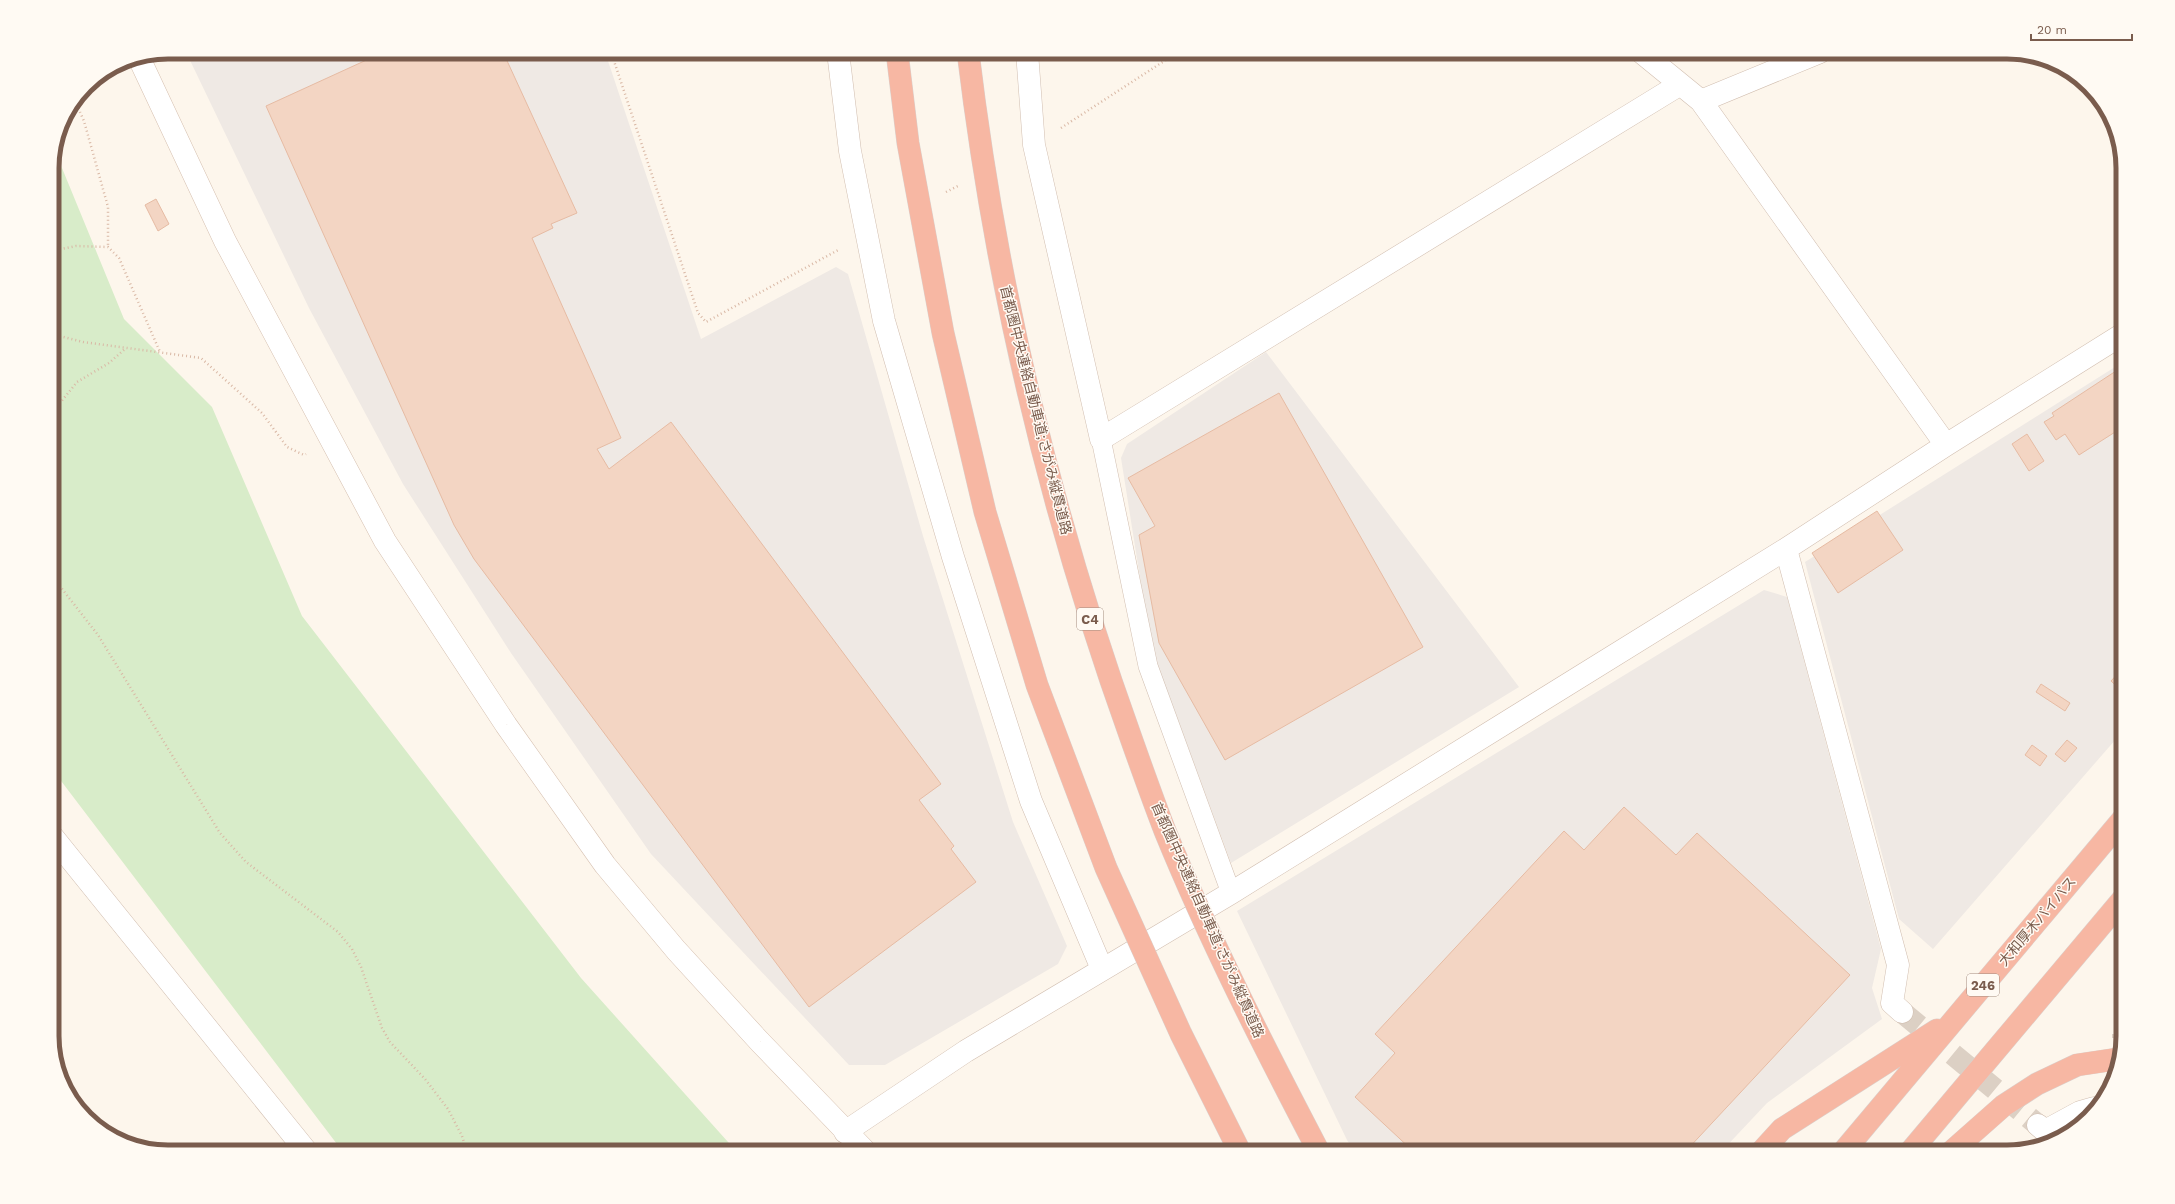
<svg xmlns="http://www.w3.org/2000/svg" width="2175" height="1204" viewBox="0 0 2175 1204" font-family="'Work Sans','Noto Sans JP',sans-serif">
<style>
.industrial{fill:#efe9e4}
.green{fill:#d8ecc9}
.building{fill:#f3d5c3;stroke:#e6bba3}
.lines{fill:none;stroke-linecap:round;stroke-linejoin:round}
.street-tunnel{stroke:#dcd0c4;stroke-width:22;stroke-dasharray:22 11;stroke-linecap:butt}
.lane-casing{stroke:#d1beb0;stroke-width:20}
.street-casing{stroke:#d1beb0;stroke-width:23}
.secondary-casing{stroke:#d6c0b0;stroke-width:23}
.highway-casing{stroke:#dad1cd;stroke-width:23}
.path{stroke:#d9b8a5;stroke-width:2.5;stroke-dasharray:1 3;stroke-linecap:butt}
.lane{stroke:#fff;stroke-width:19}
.street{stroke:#fff;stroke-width:22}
.secondary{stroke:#fff;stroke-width:22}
.highway{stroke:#f7b7a3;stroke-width:22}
.highway-bridge-casing{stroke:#dad1cd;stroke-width:23;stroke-linecap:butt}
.highway-bridge{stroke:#f7b7a3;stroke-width:22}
.labels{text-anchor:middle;stroke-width:3;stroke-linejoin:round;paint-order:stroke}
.shield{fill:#fffaf3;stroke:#a28b7f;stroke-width:1}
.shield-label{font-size:13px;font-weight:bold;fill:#7a5c4d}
.street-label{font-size:14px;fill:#7a5c4d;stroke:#fffaf3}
.rim{fill:none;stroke:#7a5c4d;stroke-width:5}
</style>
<rect width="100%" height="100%" fill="#fdf6ec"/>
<path class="industrial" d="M 186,52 L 605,52 L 701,339 L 836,267 L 848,274 L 923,536 L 1013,822 L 1067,946 L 1058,964 L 885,1065 L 849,1065 L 651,854 L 511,653 L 403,484 L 309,308 Z
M 1266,352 L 1519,687 L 1231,863 L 1151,647 L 1121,458 L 1127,444 Z
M 2123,362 L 2123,731 L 1933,949 L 1899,919 L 1805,562 Z
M 1764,590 L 1787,597 L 1881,949 L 1872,988 L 1882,1019 L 1767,1103 L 1721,1152 L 1355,1152 L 1347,1140 L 1237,911 Z"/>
<path class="green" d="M 55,151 L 124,319 L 212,407 L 302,616 L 581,978 L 737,1152 L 343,1152 L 52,769 L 52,160 Z"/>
<path class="building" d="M 384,52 L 503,52 L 577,213 L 551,224 L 553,228 L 532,238 L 621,438 L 597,449 L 609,469 L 671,422 L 941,784 L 919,800 L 954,846 L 951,849 L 976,882 L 809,1007 L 474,559 L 454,525 L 266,106 Z
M 156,199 L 169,224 L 158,231 L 145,205 Z
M 2119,369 L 2123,374 L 2123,427 L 2079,455 L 2065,434 L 2056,440 L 2044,422 L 2054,416 L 2052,413 Z
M 1279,393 L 1423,647 L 1225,760 L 1159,643 L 1139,535 L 1155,526 L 1128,478 Z
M 2027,434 L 2044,461 L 2029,471 L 2012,444 Z
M 1877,511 L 1903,550 L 1838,593 L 1812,553 Z
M 2123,668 L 2123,692 L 2111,681 Z
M 2041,684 L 2070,703 L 2065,711 L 2036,692 Z
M 2067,740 L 2077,748 L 2065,762 L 2055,754 Z
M 2032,745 L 2047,756 L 2040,766 L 2025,755 Z
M 1624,807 L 1676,855 L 1697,833 L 1850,975 L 1685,1152 L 1414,1152 L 1355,1097 L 1395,1053 L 1375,1034 L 1564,831 L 1584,850 Z"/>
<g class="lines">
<path class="street-tunnel" d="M 1902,1012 L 2038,1125
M 2123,1038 L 2123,1034"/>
<g class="lane-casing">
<path id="lane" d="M 1101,439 L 1148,666 L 1231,893"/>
</g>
<g class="street-casing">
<path id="street" d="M 838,52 L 850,151 L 884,321 L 953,557 L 1031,801 L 1102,969
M 1027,52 L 1034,145 L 1101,439 L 1679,85
M 1641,52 L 1701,101 L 1946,445
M 1701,101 L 1820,52
M 1786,549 L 1898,965 L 1892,1003 L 1902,1012
M 52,836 L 307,1152
M 2038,1125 L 2045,1131 L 2080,1112 L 2094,1108
M 845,1132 L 966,1051 L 1231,893 L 1786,549 L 1946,445 L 2123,334"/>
</g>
<g class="secondary-casing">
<path id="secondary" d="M 139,58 L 225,241 L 385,541 L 506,725 L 605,865 L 676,950 L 760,1042 L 866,1152"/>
</g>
<g class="highway-casing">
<path id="highway" d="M 1761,1152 L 1782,1129 L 1937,1030
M 1843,1152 L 2123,819
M 1910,1152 L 2123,899
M 1951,1152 L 2003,1106 L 2037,1084 L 2077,1065 L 2117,1059"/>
</g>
<path class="path" d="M 611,52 L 698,313 L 706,322 L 840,249
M 75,101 L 84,121 L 108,207 L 108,247
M 1061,128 L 1178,52
M 946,192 L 958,186
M 52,251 L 76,246 L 108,247 L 119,258 L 160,352
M 52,334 L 83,342 L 201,358 L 262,413 L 287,447 L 304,455 L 306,454
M 52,413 L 77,382 L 109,363 L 126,348
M 52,576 L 98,635 L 220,833 L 246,862 L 338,932 L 352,949 L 361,967 L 382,1028 L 390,1042 L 425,1079 L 448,1109 L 462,1136 L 467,1152"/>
<use href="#lane" class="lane"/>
<use href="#street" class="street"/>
<use href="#secondary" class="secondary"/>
<use href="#highway" class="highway"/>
<g class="highway-bridge-casing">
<path id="highway-bridge" d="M 897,52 L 908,143 L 943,333 L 985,512 L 1037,685 L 1106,868 L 1181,1034 L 1240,1152
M 968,52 C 996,286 1051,516 1131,738 C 1142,769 1153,800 1165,831 C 1210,941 1264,1047 1319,1152"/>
</g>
<use href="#highway-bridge" class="highway-bridge"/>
</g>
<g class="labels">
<g class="shield">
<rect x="1077" y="608" width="26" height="22" rx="3"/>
<rect x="1967" y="974" width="32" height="22" rx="3"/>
</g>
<g class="shield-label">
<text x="1090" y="624">C4</text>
<text x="1983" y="990">246</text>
</g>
<g class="street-label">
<text transform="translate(1036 410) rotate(76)" y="5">首都圏中央連絡自動車道;さがみ縦貫道路</text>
<text transform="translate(1208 920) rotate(66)" y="5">首都圏中央連絡自動車道;さがみ縦貫道路</text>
<text transform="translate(2037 921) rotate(-50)" y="5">大和厚木バイパス</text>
</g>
</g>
<path d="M0 0H2175V1204H0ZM168 59H2007A109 109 0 0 1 2116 168V1036A109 109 0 0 1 2007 1145H168A109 109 0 0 1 59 1036V168A109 109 0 0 1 168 59Z" fill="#fffaf3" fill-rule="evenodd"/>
<path class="rim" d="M168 59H2007A109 109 0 0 1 2116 168V1036A109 109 0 0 1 2007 1145H168A109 109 0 0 1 59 1036V168A109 109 0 0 1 168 59Z"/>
<path d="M2031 34v6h101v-6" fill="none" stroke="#7a5c4d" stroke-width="2"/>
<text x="2037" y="34" font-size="12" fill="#7a5c4d" stroke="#fffaf3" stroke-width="3" paint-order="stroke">20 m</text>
</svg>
